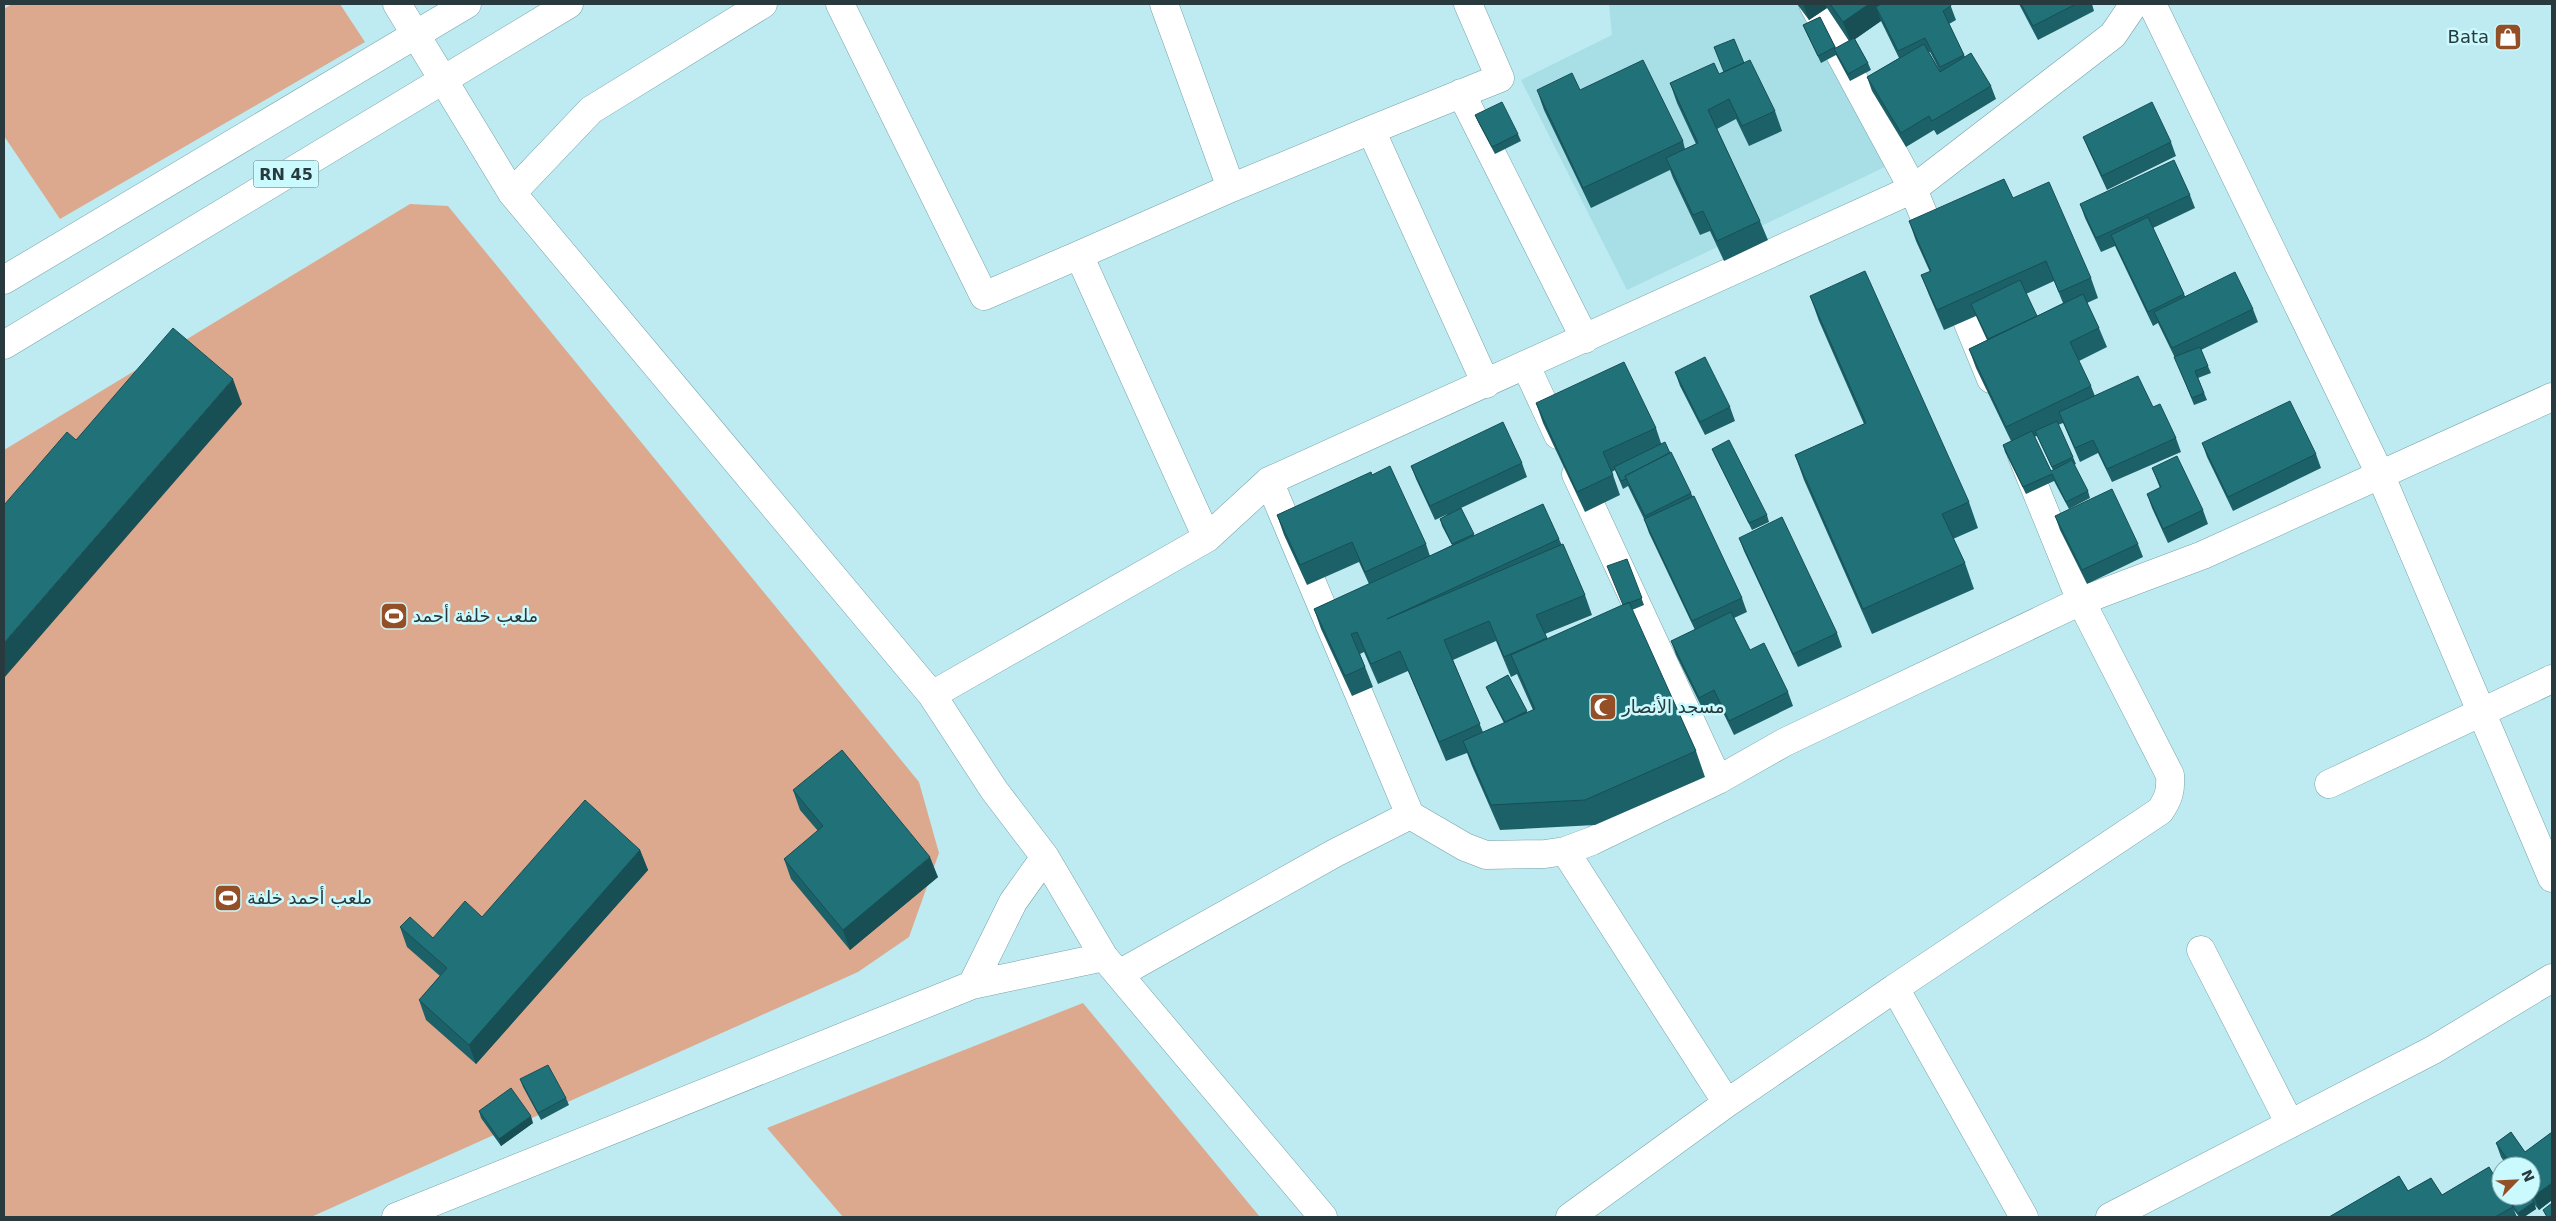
<svg xmlns="http://www.w3.org/2000/svg" width="2556" height="1221" viewBox="0 0 2556 1221" font-family="'DejaVu Sans','Noto Sans Arabic',sans-serif">
<style>
.built{fill:#a8dee5}
.green{fill:#dda98e}
.lines{fill:none;stroke-linecap:round;stroke-linejoin:round}
.minor-casing{stroke:#77a3a9;stroke-width:29}
.major-casing{stroke:#77a3a9;stroke-width:29}
.minor{stroke:#fff;stroke-width:28}
.major{stroke:#fff;stroke-width:28}
.wall{fill:#1c6168;fill-rule:evenodd}
.shaded-wall{fill:#174f55}
.building{fill:#217179;stroke:#174f55}
.labels{text-anchor:middle;stroke-width:5;stroke-linejoin:round;paint-order:stroke}
.shield{fill:#caf9fe;stroke:#597377;stroke-width:1}
.shield-label{font-size:16px;font-weight:bold;fill:#283a3d}
.poi-label{font-size:18px;fill:#283a3d;stroke:#caf9fe;text-anchor:start}
</style>
<rect width="100%" height="100%" fill="#bdebf1"/>
<path class="built" d="M 1609,4 L 1804,4 L 1889,165 L 1627,290 L 1521,80 L 1612,35 Z"/>
<path class="green" d="M 12,4 L 340,4 L 365,42 L 60,219 L 4,136 L 4,9 Z
M 410,204 L 448,206 L 919,782 L 939,853 L 909,937 L 858,972 L 311,1217 L 4,1217 L 4,450 Z
M 1083,1003 L 1260,1217 L 843,1217 L 767,1128 Z"/>
<g class="lines">
<g class="minor-casing">
<path id="minor" d="M 397,4 L 512,193 L 932,695 L 994,790 L 1045,857 L 1104,957 L 1323,1217
M 840,4 L 984,296 L 1079,255
M 1164,4 L 1231,188 L 1079,255 L 1207,538
M 1813,4 L 1913,189 L 1991,379
M 2152,4 L 2380,474 L 2552,878
M 1461,93 L 1585,339
M 1371,130 L 1500,78 L 1468,4
M 1231,188 L 1371,130 L 1486,384
M 512,193 L 591,110 L 763,4
M 1526,366 L 1558,435
M 1576,474 L 1718,780
M 1269,481 L 1410,815
M 932,695 L 1207,538 L 1269,481 L 1913,189 L 2113,35 L 2134,4
M 2329,784 L 2552,679
M 1565,851 L 1727,1103
M 2201,950 L 2290,1124
M 1119,974 L 1335,853 L 1410,815 L 1465,847 L 1486,855 L 1545,854 L 1565,851 L 1592,841 L 1718,780 L 1785,742 L 2081,601 L 2203,555 L 2552,397
M 972,985 L 1013,902 L 1045,857
M 1895,988 L 2160,811 C 2169,798 2171,790 2170,775 L 2081,601 L 2022,456
M 396,1217 L 972,985 L 1104,957
M 1570,1217 L 1727,1103 L 1895,988 L 2024,1217
M 2110,1217 L 2433,1050 L 2552,978"/>
</g>
<g class="major-casing">
<path id="major" d="M 4,280 L 467,4
M 4,345 L 569,4"/>
</g>
<use href="#minor" class="minor"/>
<use href="#major" class="major"/>
</g>
<path class="wall" d="M 1797,4 L 1950,4 L 1956,20 L 1949,24 L 1965,57 L 1991,86 L 1996,99 L 1937,135 L 1934,130 L 1906,147 L 1872,91 L 1867,77 L 1899,58 L 1881,21 L 1855,39 L 1868,63 L 1871,70 L 1850,81 L 1836,55 L 1821,63 L 1806,32 L 1803,25 L 1820,17 L 1836,48 L 1849,41 L 1827,8 L 1809,20 ZM 1929,52 L 1930,52 L 1940,71 Z
M 2019,4 L 2092,4 L 2094,11 L 2038,40 Z
M 1744,63 L 1775,111 L 1782,131 L 1749,146 L 1736,119 L 1717,129 L 1760,221 L 1768,240 L 1724,261 L 1710,231 L 1700,235 L 1673,178 L 1670,170 L 1591,208 L 1544,110 L 1537,90 L 1580,90 L 1683,141 L 1685,149 L 1696,144 L 1677,103 L 1670,83 L 1719,74 Z
M 1475,115 L 1518,134 L 1521,141 L 1495,154 L 1478,122 Z
M 2083,137 L 2171,142 L 2176,156 L 2107,190 L 2089,151 Z
M 2190,195 L 2195,208 L 2153,228 L 2185,296 L 2253,309 L 2258,322 L 2201,350 L 2211,373 L 2198,378 L 2207,400 L 2194,405 L 2175,358 L 2158,323 L 2153,326 L 2115,246 L 2101,252 L 2085,218 L 2080,204 Z
M 2013,198 L 2091,278 L 2098,298 L 2087,303 L 2099,328 L 2107,347 L 2079,361 L 2091,386 L 2095,396 L 2153,407 L 2176,438 L 2181,452 L 2112,482 L 2098,453 L 2080,462 L 2063,423 L 2058,425 L 2073,457 L 2076,464 L 2074,465 L 2088,491 L 2090,498 L 2069,509 L 2054,481 L 2026,494 L 2005,452 L 2003,445 L 2011,441 L 1976,368 L 1969,349 L 1987,340 L 1976,316 L 1944,330 L 1929,295 L 1921,275 L 1930,272 L 1916,241 L 1909,221 ZM 2054,281 L 2063,303 L 2037,316 L 2026,294 ZM 2037,436 L 2053,470 L 2051,471 L 2034,437 Z
M 1810,296 L 1969,502 L 1978,528 L 1953,539 L 1965,563 L 1974,589 L 1872,634 L 1804,480 L 1795,455 L 1864,424 L 1819,321 Z
M 1675,372 L 1730,407 L 1735,421 L 1705,435 L 1680,386 Z
M 1536,403 L 1656,428 L 1661,443 L 1691,493 L 1742,598 L 1747,612 L 1734,618 L 1750,650 L 1788,692 L 1793,706 L 1734,735 L 1719,704 L 1704,712 L 1676,655 L 1671,641 L 1695,630 L 1649,533 L 1644,519 L 1628,486 L 1623,489 L 1615,470 L 1612,472 L 1620,495 L 1585,512 L 1543,423 Z
M 2202,443 L 2316,454 L 2321,468 L 2233,511 L 2207,457 Z
M 1712,449 L 1767,515 L 1769,522 L 1752,530 L 1715,456 Z
M 1522,463 L 1527,477 L 1461,508 L 1474,535 L 1559,539 L 1585,595 L 1592,615 L 1545,634 L 1547,639 L 1623,605 L 1627,559 L 1644,605 L 1632,610 L 1696,751 L 1705,777 L 1595,825 L 1500,830 L 1472,766 L 1467,753 L 1446,761 L 1408,671 L 1378,684 L 1364,652 L 1360,654 L 1373,687 L 1352,696 L 1321,629 L 1314,609 L 1369,584 L 1359,562 L 1307,585 L 1284,535 L 1277,515 L 1372,475 L 1426,544 L 1430,556 L 1452,545 L 1442,526 L 1440,519 L 1448,514 L 1435,520 L 1416,479 L 1411,466 ZM 1496,641 L 1511,677 L 1517,674 L 1533,710 L 1527,712 L 1508,675 L 1486,687 L 1489,694 L 1504,723 L 1483,732 L 1453,660 Z
M 2152,468 L 2203,510 L 2208,524 L 2168,543 L 2152,508 L 2147,494 L 2160,488 Z
M 2055,516 L 2138,544 L 2143,557 L 2087,584 L 2060,530 Z
M 1739,538 L 1837,633 L 1842,647 L 1798,667 L 1744,551 Z
M 793,790 L 938,877 L 850,950 L 791,879 L 784,859 L 818,831 L 800,810 Z
M 640,850 L 648,870 L 476,1064 L 426,1020 L 419,1000 L 440,976 L 407,947 L 400,927 L 433,938 Z
M 520,1079 L 566,1098 L 569,1105 L 541,1120 L 523,1087 Z
M 479,1111 L 533,1123 L 501,1146 L 481,1118 Z
M 2511,1132 L 2525,1152 L 2552,1132 L 2552,1200 L 2539,1210 L 2534,1204 L 2536,1209 L 2524,1217 L 2519,1217 L 2514,1210 L 2517,1217 L 2329,1217 L 2399,1176 L 2408,1191 L 2431,1178 L 2442,1195 L 2489,1167 L 2496,1179 L 2501,1176 L 2501,1196 L 2531,1196 L 2531,1166 L 2507,1166 L 2501,1157 L 2496,1143 Z"/>
<path class="shaded-wall" d="M 1803,4 L 1825,4 L 1827,8 L 1809,20 Z
M 1869,4 L 1904,4 L 1876,7 L 1881,21 L 1851,42 L 1843,22 Z
M 233,379 L 242,404 L 4,678 L 4,643 Z
M 640,850 L 648,870 L 476,1064 L 469,1045 Z
M 930,857 L 938,877 L 850,950 L 843,930 Z
M 531,1116 L 533,1123 L 501,1146 L 499,1139 Z
M 2552,1183 L 2552,1200 L 2539,1210 L 2534,1196 Z
M 2534,1202 L 2536,1209 L 2524,1217 L 2520,1217 L 2518,1213 Z"/>
<path class="building" d="M 1830,4 L 1869,4 L 1843,22 Z
M 1881,4 L 1950,4 L 1951,6 L 1943,11 L 1964,55 L 1940,67 L 1925,38 L 1898,51 L 1876,7 Z
M 2021,4 L 2076,4 L 2033,26 Z
M 1820,17 L 1835,47 L 1818,56 L 1803,25 Z
M 1854,38 L 1868,63 L 1848,74 L 1834,49 Z
M 1734,39 L 1744,63 L 1724,72 L 1714,47 Z
M 1924,44 L 1940,72 L 1971,53 L 1991,86 L 1932,121 L 1929,116 L 1901,133 L 1867,77 Z
M 1643,60 L 1683,141 L 1583,188 L 1537,90 L 1572,73 L 1580,90 Z
M 1750,60 L 1775,111 L 1742,126 L 1729,99 L 1708,110 L 1760,221 L 1717,241 L 1703,211 L 1693,215 L 1666,158 L 1698,143 L 1670,83 L 1714,63 L 1719,74 Z
M 1502,102 L 1518,134 L 1492,147 L 1475,115 Z
M 2152,102 L 2171,142 L 2102,176 L 2083,137 Z
M 2174,160 L 2190,195 L 2096,238 L 2080,204 Z
M 2004,179 L 2013,198 L 2049,182 L 2091,278 L 2059,292 L 2046,261 L 1937,310 L 1921,275 L 1931,271 L 1909,221 Z
M 2148,217 L 2184,294 L 2148,312 L 2111,235 Z
M 1865,271 L 1969,502 L 1942,514 L 1965,563 L 1863,609 L 1795,455 L 1866,423 L 1810,296 Z
M 2235,272 L 2253,309 L 2172,348 L 2154,312 Z
M 2020,280 L 2037,316 L 1988,339 L 1971,304 Z
M 2083,294 L 2099,328 L 2070,342 L 2091,386 L 2006,427 L 1969,349 Z
M 173,328 L 233,379 L 4,643 L 4,505 L 67,432 L 76,440 Z
M 2200,347 L 2208,366 L 2195,371 L 2204,393 L 2192,398 L 2174,357 Z
M 1705,357 L 1730,407 L 1700,422 L 1675,372 Z
M 1624,362 L 1656,428 L 1603,452 L 1613,475 L 1577,492 L 1536,403 Z
M 2138,376 L 2153,407 L 2160,404 L 2176,438 L 2107,469 L 2093,440 L 2075,448 L 2059,412 Z
M 2290,401 L 2316,454 L 2228,497 L 2202,443 Z
M 2057,421 L 2073,457 L 2052,467 L 2035,431 Z
M 1503,422 L 1522,463 L 1430,506 L 1411,466 Z
M 2032,431 L 2051,471 L 2072,460 L 2088,491 L 2066,502 L 2052,474 L 2023,487 L 2003,445 Z
M 1729,440 L 1767,515 L 1749,523 L 1712,449 Z
M 1665,442 L 1670,453 L 1625,476 L 1626,479 L 1621,481 L 1614,467 Z
M 1671,452 L 1691,493 L 1645,516 L 1625,476 Z
M 2177,456 L 2203,510 L 2163,529 L 2147,494 L 2161,487 L 2152,468 Z
M 1390,466 L 1426,544 L 1365,572 L 1352,542 L 1300,565 L 1277,515 L 1371,472 L 1372,475 Z
M 2112,489 L 2138,544 L 2082,570 L 2055,516 Z
M 1694,496 L 1742,598 L 1692,621 L 1644,519 Z
M 1543,504 L 1559,539 L 1387,619 L 1563,544 L 1585,595 L 1536,615 L 1547,638 L 1504,657 L 1489,621 L 1444,640 L 1480,724 L 1439,742 L 1400,651 L 1371,664 L 1357,632 L 1351,634 L 1365,667 L 1345,676 L 1314,609 Z
M 1461,508 L 1474,534 L 1452,544 L 1440,519 Z
M 1782,517 L 1837,633 L 1793,654 L 1739,538 Z
M 1627,559 L 1642,598 L 1623,605 L 1607,566 Z
M 1629,602 L 1696,751 L 1585,800 L 1491,805 L 1463,741 L 1535,709 L 1511,655 Z
M 1731,612 L 1750,650 L 1764,643 L 1788,692 L 1729,721 L 1714,690 L 1699,698 L 1671,641 Z
M 1508,675 L 1527,711 L 1505,722 L 1486,687 Z
M 842,750 L 930,857 L 843,930 L 784,859 L 823,826 L 793,790 Z
M 585,800 L 640,850 L 469,1045 L 419,1000 L 447,968 L 400,927 L 410,917 L 433,938 L 465,901 L 482,917 Z
M 548,1065 L 566,1098 L 538,1113 L 520,1079 Z
M 511,1088 L 531,1116 L 499,1139 L 479,1111 Z
M 2511,1132 L 2525,1152 L 2552,1132 L 2552,1183 L 2534,1196 L 2531,1192 L 2531,1166 L 2512,1166 L 2496,1143 Z
M 2489,1167 L 2501,1187 L 2501,1196 L 2506,1196 L 2513,1207 L 2495,1217 L 2329,1217 L 2399,1176 L 2408,1191 L 2431,1178 L 2442,1195 Z
M 2501,1176 L 2501,1187 L 2496,1179 Z
M 2506,1196 L 2530,1196 L 2534,1202 L 2518,1213 Z
M 2552,1203 L 2552,1217 L 2547,1217 L 2543,1210 Z"/>
<defs>
<g id="shop-square" transform="scale(1.4375)"><rect x="-9" y="-9" width="18" height="18" rx="4" fill="#954f26" stroke="#caf9fe"/><path d="M-5-2.5h2.3a2.7 3.5 0 0 1 5.4 0H5L5.5 6h-11ZM-1.5-2.5h3a1.5 2.3 0 0 0-3 0Z" fill="#fff"/></g>
<g id="stadium-square" transform="scale(1.4375)"><rect x="-9" y="-9" width="18" height="18" rx="4" fill="#954f26" stroke="#caf9fe"/><path d="M0-5a6.5 5 0 1 0 0 10a6.5 5 0 1 0 0-10ZM-3.5-1.8h7v3.6h-7Z" fill="#fff"/></g>
<g id="mosque-square" transform="scale(1.4375)"><rect x="-9" y="-9" width="18" height="18" rx="4" fill="#954f26" stroke="#caf9fe"/><path d="M3.5-4.9A6 6 0 1 0 3.5 4.9A5 5 0 1 1 3.5-4.9Z" fill="#fff"/></g>
</defs>
<g fill-rule="evenodd">
<use href="#shop-square" x="2508" y="37"/>
<use href="#stadium-square" x="394" y="616"/>
<use href="#mosque-square" x="1603" y="707"/>
<use href="#stadium-square" x="228" y="898"/>
</g>
<g class="labels">
<rect class="shield" x="253.5" y="160.5" width="65" height="27" rx="4"/>
<g class="shield-label">
<text x="286" y="180">RN 45</text>
</g>
<g class="poi-label">
<text x="2489" y="43" text-anchor="end">Bata</text>
<text x="413" y="622">ملعب خلفة أحمد</text>
<text x="1622" y="713">مسجد الأنصار</text>
<text x="247" y="904">ملعب أحمد خلفة</text>
</g>
</g>
<rect width="2556" height="1221" fill="none" stroke="#283a3d" stroke-width="10"/>
<g transform="translate(2516 1181) rotate(66)"><circle r="24" fill="#caf9fe" stroke="#89adb1"/>
<path d="M0-4L9 19L0 12L-9 19Z" fill="#954f26"/>
<text y="-8" font-size="14" font-weight="bold" text-anchor="middle" fill="#283a3d">N</text>
</g>
</svg>
